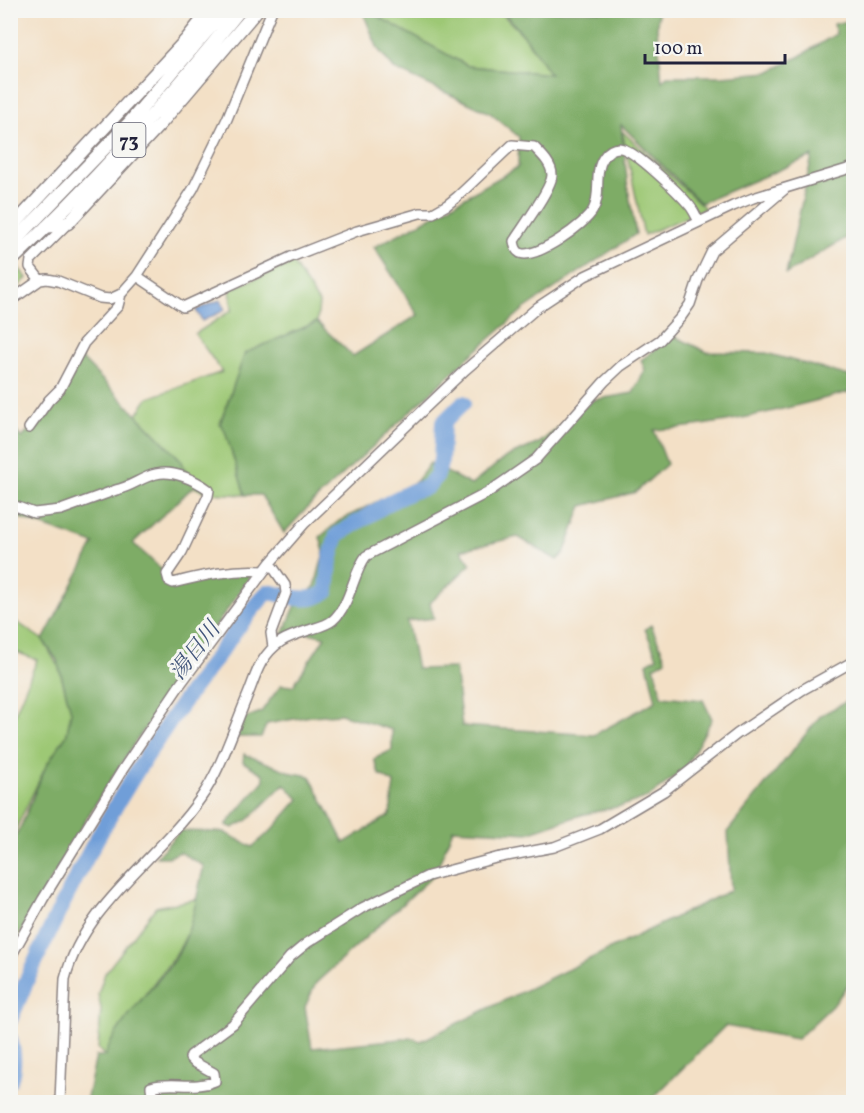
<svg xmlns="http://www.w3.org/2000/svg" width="864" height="1113" viewBox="0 0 864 1113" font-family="Vollkorn,'Noto Serif JP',serif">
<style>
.green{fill:#9dc875;stroke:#607558;stroke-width:1.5}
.forest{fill:#7eac66;stroke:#506750;stroke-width:1.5}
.water{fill:#709ed8;stroke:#49608a;stroke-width:1.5}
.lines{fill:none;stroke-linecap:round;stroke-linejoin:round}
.river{stroke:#709ed8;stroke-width:16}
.minor-casing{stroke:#8a8180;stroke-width:12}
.major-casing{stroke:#8a8180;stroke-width:15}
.minor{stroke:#fff;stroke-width:9}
.major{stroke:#fff;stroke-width:12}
.labels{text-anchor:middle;stroke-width:6;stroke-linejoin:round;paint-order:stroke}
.shield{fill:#f6f6f2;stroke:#626272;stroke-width:1.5}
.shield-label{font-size:20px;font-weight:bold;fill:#22223b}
.water-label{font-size:22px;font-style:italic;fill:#41547a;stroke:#f6f6f2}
</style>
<rect width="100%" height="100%" fill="#f6f6f2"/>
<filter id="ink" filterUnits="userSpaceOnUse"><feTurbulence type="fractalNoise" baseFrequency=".0167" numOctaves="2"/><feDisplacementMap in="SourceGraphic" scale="12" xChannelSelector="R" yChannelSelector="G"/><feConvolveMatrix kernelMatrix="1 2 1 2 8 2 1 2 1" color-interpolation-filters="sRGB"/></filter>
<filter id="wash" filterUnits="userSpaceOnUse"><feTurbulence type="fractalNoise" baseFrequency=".008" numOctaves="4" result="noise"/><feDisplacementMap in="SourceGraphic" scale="24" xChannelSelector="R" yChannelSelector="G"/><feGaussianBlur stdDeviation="1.35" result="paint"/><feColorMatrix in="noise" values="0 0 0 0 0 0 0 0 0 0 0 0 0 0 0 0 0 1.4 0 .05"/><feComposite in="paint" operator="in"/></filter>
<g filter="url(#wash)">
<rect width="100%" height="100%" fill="#f3e0c6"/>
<path class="green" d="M 367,11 L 499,11 L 523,35 L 551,74 L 468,66 Z
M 622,131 L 706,209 L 696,211 L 689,216 L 644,235 Z
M 293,263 L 319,303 L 317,322 L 245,353 L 220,424 L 225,431 L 245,495 L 209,493 L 193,487 L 181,460 L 137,415 L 148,398 L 222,372 L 195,334 L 232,310 L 230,289 Z
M 16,265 L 27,278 L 11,294 L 11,269 Z
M 11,618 L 43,640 L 59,668 L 71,711 L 67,734 L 46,766 L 11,839 L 11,723 L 37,660 L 11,650 Z
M 197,899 C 189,950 162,969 135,1008 C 125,1024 115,1040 105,1056 L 98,1049 L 101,1009 L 98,994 L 105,973 L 156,907 Z"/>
<path class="forest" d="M 502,11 L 658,11 L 657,29 L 662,81 L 667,76 L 721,76 L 769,72 L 800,56 L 836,34 L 834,24 L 853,20 L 854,233 L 786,274 L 812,156 L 701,203 L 621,125 L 628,188 L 636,234 L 524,309 L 470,356 L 310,505 L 284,533 L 261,495 L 245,495 L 225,431 L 220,424 L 245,353 L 317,322 L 353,356 L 418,315 L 374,247 L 420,223 L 518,167 L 519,137 L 490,113 L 394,69 L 378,49 L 364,15 L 370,12 L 468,66 L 550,74 L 526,38 Z
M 674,336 L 707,352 L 766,353 L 853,377 L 853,391 C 788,408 722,426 654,430 L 667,464 L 636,492 L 582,506 L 564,553 L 557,560 L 518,537 L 461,550 L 471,564 L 430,603 L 434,618 L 407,621 L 417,669 L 455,668 L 462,726 L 594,735 L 656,701 L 647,663 L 657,657 L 645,629 L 651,625 L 666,660 L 654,667 L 662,696 L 703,700 L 712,719 L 685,768 L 649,797 L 621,806 L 581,815 L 528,833 L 453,829 L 435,874 L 316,983 L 305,1007 L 312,1048 L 411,1038 L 421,1041 L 731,890 L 728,831 L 821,715 L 853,698 L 853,977 L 835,1003 L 797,1039 L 725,1026 L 649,1102 L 86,1102 L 96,1056 L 105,1056 C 115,1023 156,987 175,958 C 194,930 195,898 204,866 L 180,852 L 169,857 L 156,857 L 180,831 L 224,832 L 252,847 L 272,830 L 299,799 L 284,784 L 248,820 L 233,828 L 226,825 L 264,780 L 263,774 L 243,762 L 244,754 L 293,773 L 310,776 L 344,843 L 390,815 L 394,783 L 379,774 L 374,759 L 392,750 L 392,730 L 341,714 L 311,716 L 267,724 L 261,737 L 237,737 L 239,720 L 261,712 L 281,685 L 293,686 L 325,637 L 297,630 L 282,636 L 295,607 L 315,586 L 324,552 L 320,537 L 339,521 L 417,481 L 430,463 L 471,485 L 506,457 L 539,443 L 593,400 L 633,393 L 645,370 L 641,360 Z
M 80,357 L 181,460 L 193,487 L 133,543 L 173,580 L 252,574 L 134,744 L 88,816 L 11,949 L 11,843 L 21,826 L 46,766 L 67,734 L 71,711 L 57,660 L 43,640 L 94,544 L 11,515 L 11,426 L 22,438 L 68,383 Z"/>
<path class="water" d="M 220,300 L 225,310 L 202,321 L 196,310 Z"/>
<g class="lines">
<path class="river" d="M 10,1020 C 62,894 126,775 209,667 C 228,642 246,613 268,592 C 290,596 309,605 327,591 L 330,560 L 337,535 L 392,501 L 413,491 L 427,487 L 437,475 L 441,460 L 443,423 L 463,403
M 10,1039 C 14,1053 15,1066 10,1080"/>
</g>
</g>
<g filter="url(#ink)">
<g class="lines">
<g class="minor-casing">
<path id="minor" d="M 137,276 L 183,307 L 291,257 L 357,231 L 420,213 L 433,213 L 447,205 L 457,197 L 512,145 L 534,147 C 541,154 552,164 552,175 C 552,188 522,228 514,241 C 515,246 515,250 520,253 C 535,260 586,224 593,210 C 602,195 593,172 604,157 C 608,151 613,148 619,148 C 633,148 680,194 690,206 C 694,211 696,216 699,222
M 40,280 L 30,267 L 31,260 L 68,223
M 10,301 L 40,280 L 47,279 L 58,281 L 100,298 L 110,299 L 121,294 L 137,276 L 193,189 L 227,119 L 272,10
M 29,428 L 49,400 L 60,389 L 84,343 L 118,306 L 121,294
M 10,504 L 34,513 L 61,510 L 116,490 C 131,487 142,477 156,474 C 173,470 196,480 209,490 L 208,496 L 182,552 L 167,574 L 169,581 L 173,583 C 204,575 232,569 264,571
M 270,563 L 285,585 L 286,593 L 271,633 L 273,647
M 10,958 L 43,899 L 123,769 L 179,686 L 270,563 L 304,524 L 465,370 L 538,307 L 585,276 L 733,206 L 753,198 L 854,167
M 60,1102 L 65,979 C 84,905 158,859 200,799 C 221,770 235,725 249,692 C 253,682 256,672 261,663 C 275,640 288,637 312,629 C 319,627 327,625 333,620 C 351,604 352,575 366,556 L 487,493 L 536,459 L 604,382 L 621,366 L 660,340 L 681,317 L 690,304 L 698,280 L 712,251 L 785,189
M 173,1102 L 152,1094 L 151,1087 C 171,1081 195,1090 215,1081 L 214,1073 L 194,1062 L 190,1058 L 191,1055 L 233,1024 L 290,957 L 307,943 L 362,908 L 428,876 L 496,858 L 554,847 L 600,829 L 664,791 L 737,734 L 802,690 L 854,661"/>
</g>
<g class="major-casing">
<path id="major" d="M 46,227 L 68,223 L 161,123 L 257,10
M 10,229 L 187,39 L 210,10
M 10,246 L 130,122 L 225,10
M 10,262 C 93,184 169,99 240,10"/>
</g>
<use href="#minor" class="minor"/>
<use href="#major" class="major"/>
</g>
</g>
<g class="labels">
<rect class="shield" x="112.5" y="123" width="33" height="34" rx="4.5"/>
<g class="shield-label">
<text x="129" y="147">73</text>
</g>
<g class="water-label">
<text transform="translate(194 650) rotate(-52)" y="8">湯日川</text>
</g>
</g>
<rect width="864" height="1113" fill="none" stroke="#f6f6f2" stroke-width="36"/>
<path d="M645 54v9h140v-9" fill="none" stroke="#22223b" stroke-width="3"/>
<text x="654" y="54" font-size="18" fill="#22223b" stroke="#f6f6f2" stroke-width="4.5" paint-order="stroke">100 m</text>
</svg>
